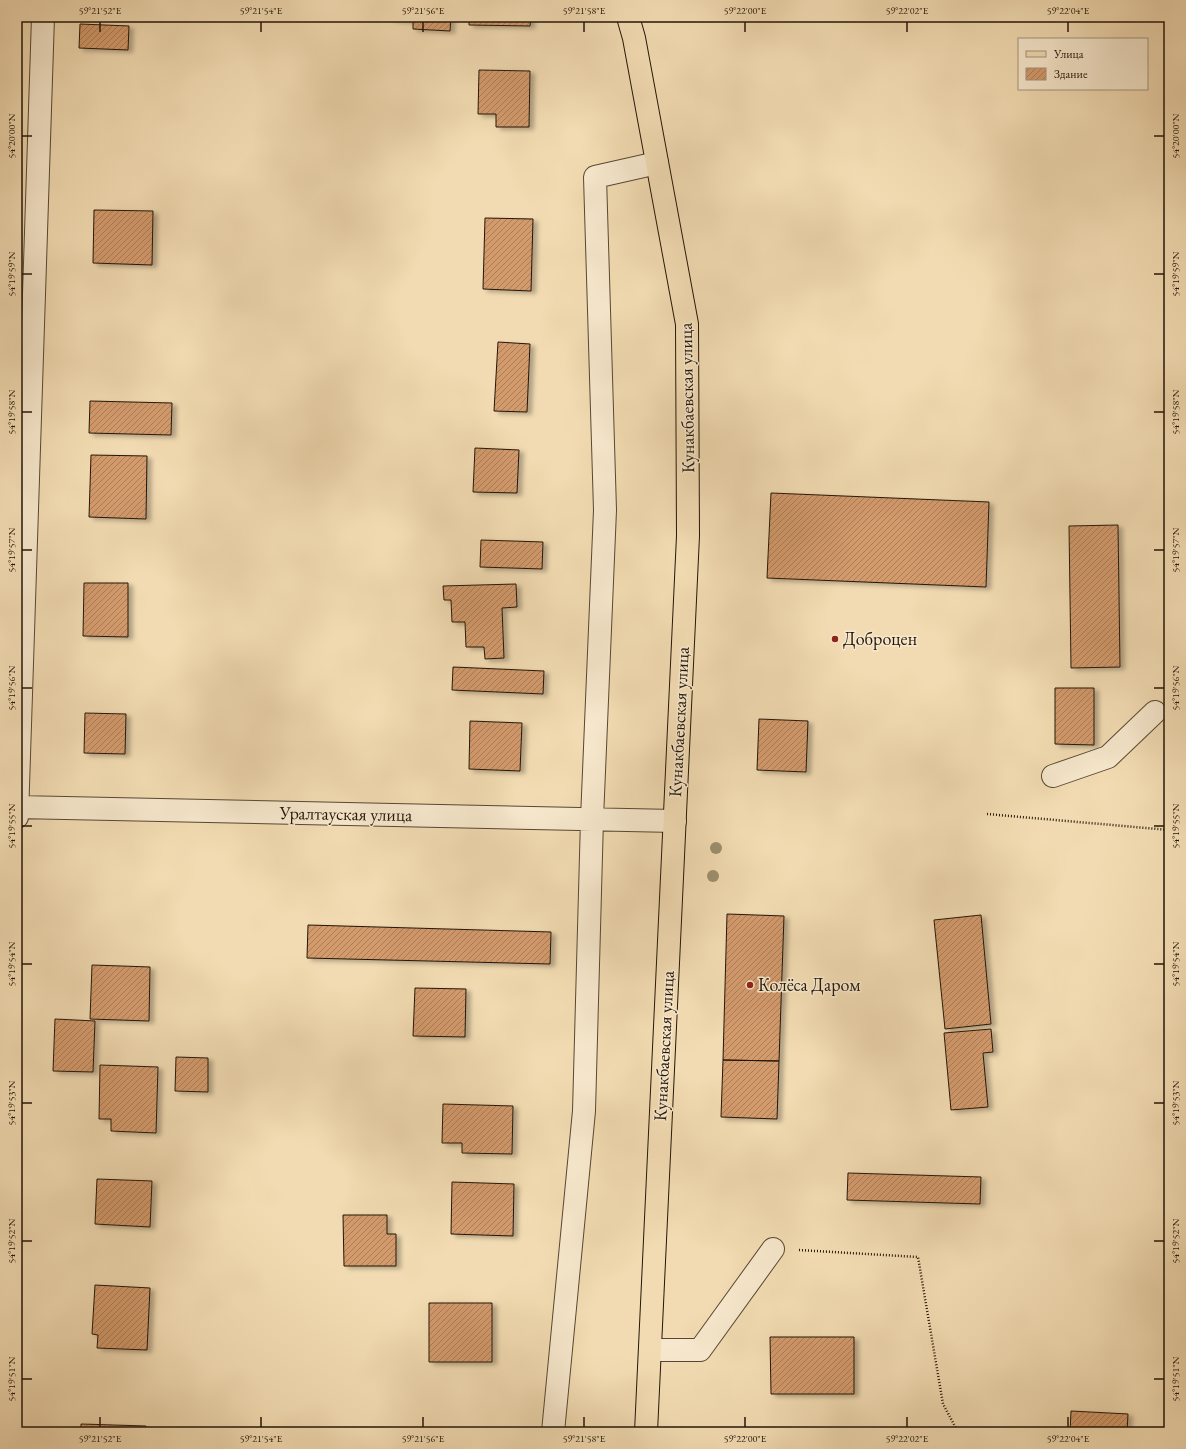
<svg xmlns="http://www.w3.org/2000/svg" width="1186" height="1449" viewBox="0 0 1186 1449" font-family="'EB Garamond',serif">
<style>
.building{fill:url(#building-hatch);stroke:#231609;filter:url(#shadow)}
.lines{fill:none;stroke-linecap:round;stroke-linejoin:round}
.minor-casing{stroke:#574733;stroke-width:24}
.major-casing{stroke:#231609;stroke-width:24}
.path{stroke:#231609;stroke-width:2.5;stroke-dasharray:1 2;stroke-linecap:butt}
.minor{stroke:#f7e8cd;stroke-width:22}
.major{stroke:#f2dbb2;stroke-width:22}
.tree{fill:#9c906f}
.ticks{fill:none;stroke:#231609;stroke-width:1.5}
.poi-dot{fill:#8f2418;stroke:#f7e8cd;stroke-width:1.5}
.labels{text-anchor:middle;stroke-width:3;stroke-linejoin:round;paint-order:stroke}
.street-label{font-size:18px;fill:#231609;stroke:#f7e8cd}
.poi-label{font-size:18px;fill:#231609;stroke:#f7e8cd;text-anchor:start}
.neatline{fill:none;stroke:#231609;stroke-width:1.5}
.ticks-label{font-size:10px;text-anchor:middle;fill:#231609}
</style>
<defs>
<pattern id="building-hatch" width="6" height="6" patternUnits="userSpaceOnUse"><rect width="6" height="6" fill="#d39a6c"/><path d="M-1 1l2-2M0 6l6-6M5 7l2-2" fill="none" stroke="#ab7d57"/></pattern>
<filter id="shadow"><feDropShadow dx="4.5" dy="2.5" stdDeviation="2" flood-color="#0004"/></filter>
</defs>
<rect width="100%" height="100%" fill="#f2dbb2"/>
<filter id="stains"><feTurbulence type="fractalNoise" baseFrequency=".005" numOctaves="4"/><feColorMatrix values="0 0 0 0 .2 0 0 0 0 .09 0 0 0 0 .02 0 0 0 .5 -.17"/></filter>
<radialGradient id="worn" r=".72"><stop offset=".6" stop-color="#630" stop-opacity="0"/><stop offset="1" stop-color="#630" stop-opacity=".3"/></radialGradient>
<path class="building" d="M 390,17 L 451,17 L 450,31 L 413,29 L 413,21 L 390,19 Z
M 469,17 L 531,17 L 530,26 L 469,25 Z
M 80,24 L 129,26 L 128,50 L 79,48 Z
M 479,70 L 530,71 L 529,127 L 496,127 L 496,114 L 478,114 Z
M 94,210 L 153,211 L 152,265 L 93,263 Z
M 485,218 L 533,219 L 531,291 L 483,289 Z
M 498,342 L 530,344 L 527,412 L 494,411 Z
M 90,401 L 172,403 L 171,435 L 89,433 Z
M 475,448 L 519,450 L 517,493 L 473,492 Z
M 91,455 L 147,456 L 146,519 L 89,517 Z
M 771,493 L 989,502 L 986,587 L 767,578 Z
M 1118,525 L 1120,667 L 1071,668 L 1069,526 Z
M 481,540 L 543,542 L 542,569 L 480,567 Z
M 84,583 L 128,583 L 128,637 L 83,636 Z
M 516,584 L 517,607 L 502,608 L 504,658 L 485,659 L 484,647 L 466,647 L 465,622 L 452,622 L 451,600 L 444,600 L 443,586 Z
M 453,667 L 544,671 L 543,694 L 452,690 Z
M 1055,688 L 1094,688 L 1094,745 L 1055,744 Z
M 85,713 L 126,714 L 125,754 L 84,753 Z
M 759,719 L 808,721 L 806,772 L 757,770 Z
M 470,721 L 522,723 L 520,771 L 469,769 Z
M 727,914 L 784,916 L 779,1061 L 723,1060 Z
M 981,915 L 991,1024 L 945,1029 L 934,920 Z
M 308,925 L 551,932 L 550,964 L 307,958 Z
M 92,965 L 150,967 L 149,1021 L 90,1019 Z
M 415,988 L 466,989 L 465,1037 L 413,1036 Z
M 55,1019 L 95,1021 L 93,1072 L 53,1071 Z
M 991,1029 L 993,1052 L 983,1053 L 988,1107 L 951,1110 L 944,1033 Z
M 176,1057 L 208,1058 L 208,1092 L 175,1091 Z
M 723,1060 L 779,1061 L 777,1119 L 721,1117 Z
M 100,1065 L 158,1067 L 156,1133 L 111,1131 L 111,1119 L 99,1119 Z
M 443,1104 L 513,1106 L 512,1154 L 462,1153 L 462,1143 L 442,1143 Z
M 848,1173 L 981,1177 L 980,1204 L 847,1200 Z
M 97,1179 L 152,1181 L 150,1227 L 95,1224 Z
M 452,1182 L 514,1184 L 513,1236 L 451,1234 Z
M 343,1215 L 387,1215 L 387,1234 L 396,1234 L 396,1266 L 344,1266 Z
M 95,1285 L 150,1288 L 147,1350 L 97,1348 L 98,1335 L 92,1334 Z
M 429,1303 L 492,1303 L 492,1362 L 429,1362 Z
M 770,1337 L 854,1337 L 854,1394 L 771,1394 Z
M 1071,1411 L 1128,1414 L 1127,1432 L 1070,1432 Z
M 81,1424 L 146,1426 L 145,1432 L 81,1432 Z"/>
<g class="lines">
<g class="minor-casing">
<path id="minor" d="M 1053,776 L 1108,757 L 1155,712
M 17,807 L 675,821
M 17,817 L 43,17
M 650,1350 L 700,1350 L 773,1249
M 553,1432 L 584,1111 L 592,819 L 605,510 L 595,177 L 657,163"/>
</g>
<g class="major-casing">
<path id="major" d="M 628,17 L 634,38 L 687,324 L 688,536 L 646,1432"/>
</g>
<path class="path" d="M 987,814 L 1169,830
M 799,1250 L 918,1257 L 943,1404 L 958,1432"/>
<use href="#minor" class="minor"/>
<use href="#major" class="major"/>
</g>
<g class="tree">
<circle cx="716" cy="848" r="6"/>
<circle cx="713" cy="876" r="6"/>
</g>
<path class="ticks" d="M 100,22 L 100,32M 261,22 L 261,32M 423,22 L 423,32M 584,22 L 584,32M 745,22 L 745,32M 907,22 L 907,32M 1068,22 L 1068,32M 22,136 L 32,136M 1154,136 L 1164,136M 22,274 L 32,274M 1154,274 L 1164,274M 22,412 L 32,412M 1154,412 L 1164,412M 22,550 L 32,550M 1154,550 L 1164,550M 22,688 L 32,688M 1154,688 L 1164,688M 22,826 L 32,826M 1154,826 L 1164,826M 22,964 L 32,964M 1154,964 L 1164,964M 22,1103 L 32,1103M 1154,1103 L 1164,1103M 22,1241 L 32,1241M 1154,1241 L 1164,1241M 22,1379 L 32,1379M 1154,1379 L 1164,1379M 100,1417 L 100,1427M 261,1417 L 261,1427M 423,1417 L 423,1427M 584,1417 L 584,1427M 745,1417 L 745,1427M 907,1417 L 907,1427M 1068,1417 L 1068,1427"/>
<g class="poi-dot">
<circle cx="835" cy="639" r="4"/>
<circle cx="750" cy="985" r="4"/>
</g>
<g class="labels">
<g class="street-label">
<text transform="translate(687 398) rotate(-91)" y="6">Кунакбаевская улица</text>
<text transform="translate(679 722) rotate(-87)" y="6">Кунакбаевская улица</text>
<text transform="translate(346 814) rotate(1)" y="6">Уралтауская улица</text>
<text transform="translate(664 1046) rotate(-87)" y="6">Кунакбаевская улица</text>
</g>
<g class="poi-label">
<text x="843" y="645">Доброцен</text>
<text x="758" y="991">Колёса Даром</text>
</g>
</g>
<rect width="1186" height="1449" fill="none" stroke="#f2dbb2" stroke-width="44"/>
<rect x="1018" y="38" width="130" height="52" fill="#f7e8cd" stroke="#a2947f"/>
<rect x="1026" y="51" width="20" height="6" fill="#f2dbb2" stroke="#a2947f"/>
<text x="1054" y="58" font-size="12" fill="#231609">Улица</text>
<rect x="1026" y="68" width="20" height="12" fill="url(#building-hatch)" stroke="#a2947f"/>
<text x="1054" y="78" font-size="12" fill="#231609">Здание</text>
<rect x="22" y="22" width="1142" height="1405" class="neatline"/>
<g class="ticks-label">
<text x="100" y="14">59°21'52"E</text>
<text x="261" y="14">59°21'54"E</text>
<text x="423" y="14">59°21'56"E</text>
<text x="584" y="14">59°21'58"E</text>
<text x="745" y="14">59°22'00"E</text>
<text x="907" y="14">59°22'02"E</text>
<text x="1068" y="14">59°22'04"E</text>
<text transform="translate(11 136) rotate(-90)" y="4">54°20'00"N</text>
<text transform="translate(1175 136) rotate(-90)" y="4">54°20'00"N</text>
<text transform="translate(11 274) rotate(-90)" y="4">54°19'59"N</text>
<text transform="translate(1175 274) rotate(-90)" y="4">54°19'59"N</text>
<text transform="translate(11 412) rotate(-90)" y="4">54°19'58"N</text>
<text transform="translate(1175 412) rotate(-90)" y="4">54°19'58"N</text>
<text transform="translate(11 550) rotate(-90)" y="4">54°19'57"N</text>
<text transform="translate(1175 550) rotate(-90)" y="4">54°19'57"N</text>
<text transform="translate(11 688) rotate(-90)" y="4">54°19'56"N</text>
<text transform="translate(1175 688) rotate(-90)" y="4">54°19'56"N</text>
<text transform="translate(11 826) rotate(-90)" y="4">54°19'55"N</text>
<text transform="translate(1175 826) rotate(-90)" y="4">54°19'55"N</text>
<text transform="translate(11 964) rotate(-90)" y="4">54°19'54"N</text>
<text transform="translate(1175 964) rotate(-90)" y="4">54°19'54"N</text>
<text transform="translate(11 1103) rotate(-90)" y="4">54°19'53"N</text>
<text transform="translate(1175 1103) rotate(-90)" y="4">54°19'53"N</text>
<text transform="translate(11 1241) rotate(-90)" y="4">54°19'52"N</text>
<text transform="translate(1175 1241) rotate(-90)" y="4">54°19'52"N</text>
<text transform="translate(11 1379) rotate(-90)" y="4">54°19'51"N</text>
<text transform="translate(1175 1379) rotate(-90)" y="4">54°19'51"N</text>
<text x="100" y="1442">59°21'52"E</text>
<text x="261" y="1442">59°21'54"E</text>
<text x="423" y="1442">59°21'56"E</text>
<text x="584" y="1442">59°21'58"E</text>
<text x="745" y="1442">59°22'00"E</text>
<text x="907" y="1442">59°22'02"E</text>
<text x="1068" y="1442">59°22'04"E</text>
</g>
<rect width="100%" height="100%" filter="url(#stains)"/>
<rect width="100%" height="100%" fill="url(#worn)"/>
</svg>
